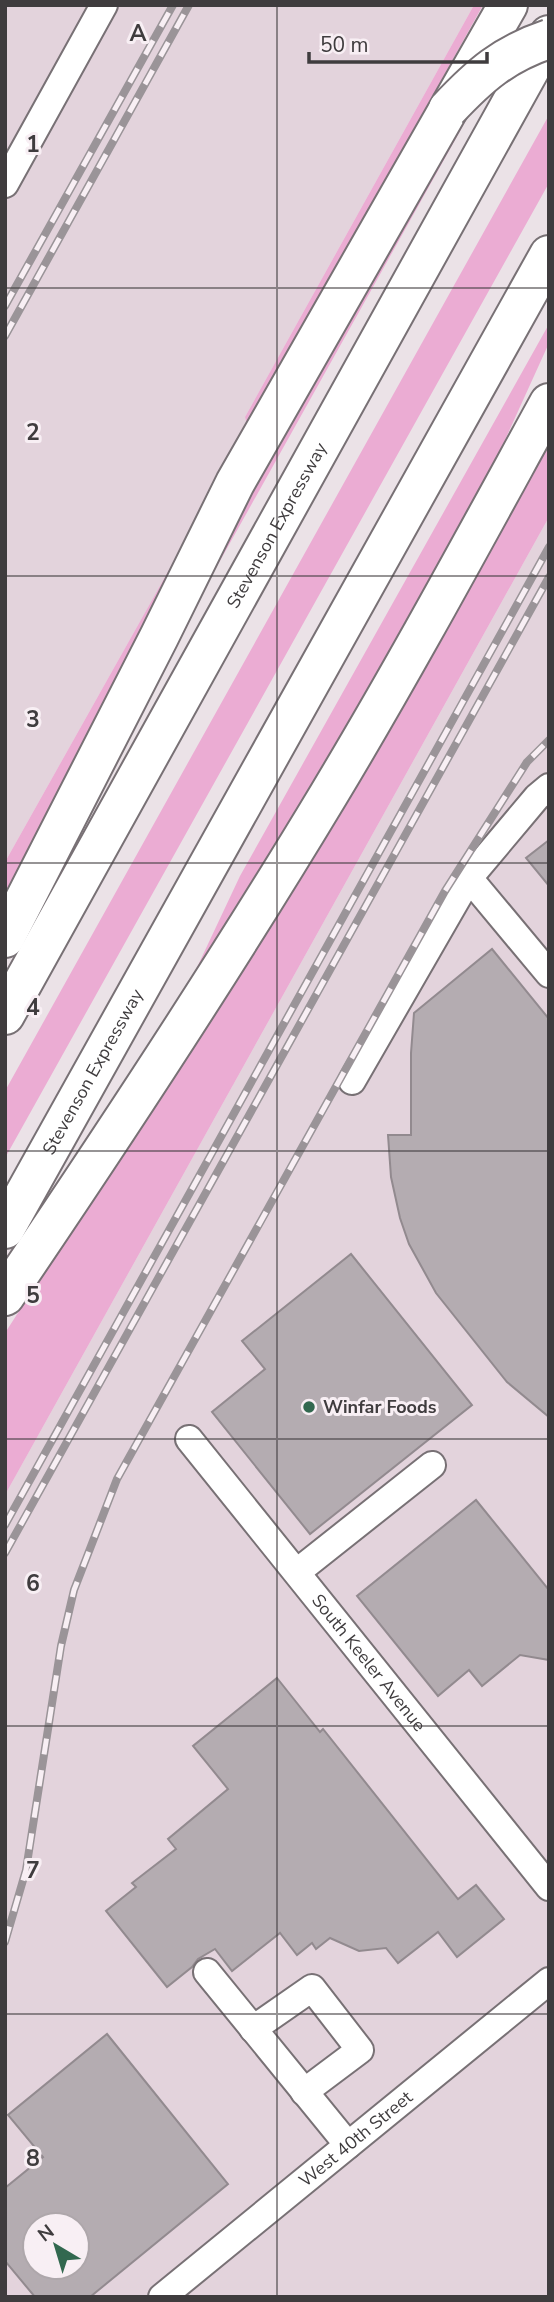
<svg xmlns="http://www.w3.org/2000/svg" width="554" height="2302" viewBox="0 0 554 2302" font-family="'Nunito Sans',sans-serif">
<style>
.built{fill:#e3d3dc;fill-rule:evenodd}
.green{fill:#ebacd3}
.building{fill:#b4acb1;stroke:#928a8f;stroke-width:2;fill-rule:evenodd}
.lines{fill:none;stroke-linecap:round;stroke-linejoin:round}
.minor-casing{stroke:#787175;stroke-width:30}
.highway-casing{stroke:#787175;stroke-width:42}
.minor{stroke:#fff;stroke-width:26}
.highway{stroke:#fff;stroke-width:38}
.rail-casing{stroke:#9a9498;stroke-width:8}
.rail{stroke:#f8eff4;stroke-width:5;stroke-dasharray:16;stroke-linecap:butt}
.highway-bridge-casing{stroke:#787175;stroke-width:42;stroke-linecap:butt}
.highway-bridge{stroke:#fff;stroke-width:38}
.grid{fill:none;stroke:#3f3c3e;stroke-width:2;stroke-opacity:0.55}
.poi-dot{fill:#32684f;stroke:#f8eff4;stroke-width:2.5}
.labels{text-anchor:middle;stroke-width:6;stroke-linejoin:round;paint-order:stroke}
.street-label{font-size:18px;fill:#3f3c3e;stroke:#f8eff4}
.poi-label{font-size:18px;font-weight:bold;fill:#3f3c3e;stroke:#f8eff4;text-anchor:start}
.grid-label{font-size:23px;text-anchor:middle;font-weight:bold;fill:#3f3c3e;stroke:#f8eff4;stroke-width:6;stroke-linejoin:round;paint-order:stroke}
</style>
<rect width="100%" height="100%" fill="#ebe2e7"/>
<path class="built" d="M 5,5 L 474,5 L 245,417 L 248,429 L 5,862 Z
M 549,517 L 549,2297 L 5,2297 L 5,1495 ZM 35,2225 L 77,2225 L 77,2267 L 35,2267 Z"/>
<path class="green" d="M 474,5 L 483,5 L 248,429 L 5,895 L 5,862 L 248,429 L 245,417 Z
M 488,81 L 178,636 L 209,569 L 382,246 Z
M 549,115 L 549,183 L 5,1158 L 5,1091 Z
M 549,324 L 549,343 L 485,484 L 313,788 L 184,995 L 240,876 Z
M 549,439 L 549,517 L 5,1495 L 5,1333 L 206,1021 Z"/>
<path class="building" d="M 549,840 L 549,886 L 526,858 Z
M 492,949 L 549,1019 L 549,1417 L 507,1382 L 436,1293 L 409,1244 L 400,1218 L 391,1177 L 388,1135 L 411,1135 L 411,1053 L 414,1013 Z
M 351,1254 L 472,1405 L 310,1534 L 212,1412 L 265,1369 L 242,1341 Z
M 476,1500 L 549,1590 L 549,1660 L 520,1655 L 482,1686 L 469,1670 L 438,1696 L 357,1596 Z
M 277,1678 L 320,1732 L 323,1729 L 458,1899 L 476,1885 L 504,1919 L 457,1957 L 438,1932 L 398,1963 L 386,1948 L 359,1951 L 330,1938 L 316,1949 L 312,1943 L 297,1955 L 280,1933 L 232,1971 L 215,1949 L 198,1959 L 192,1967 L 167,1987 L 106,1911 L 136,1887 L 132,1883 L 176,1849 L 168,1839 L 228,1789 L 193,1746 Z
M 107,2034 L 228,2184 L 90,2297 L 35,2297 L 5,2261 L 5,2188 L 43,2157 L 8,2115 ZM 35,2225 L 77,2225 L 77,2267 L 35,2267 Z"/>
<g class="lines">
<g class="minor-casing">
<g id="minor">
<path d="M 5,184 L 104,5"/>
<path d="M 469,878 L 549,974"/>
<path d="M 352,1081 L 469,878 L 537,797 L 549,787"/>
<path id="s1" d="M 189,1439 L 549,1887"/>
<path d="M 297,1572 L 432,1465"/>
<path d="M 207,1972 L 348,2145"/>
<path d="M 253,2029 L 312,1988 L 360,2050 L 304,2092"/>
<path id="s2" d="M 162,2297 L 549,1981"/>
</g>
</g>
<g class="highway-casing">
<g id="highway">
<path d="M 5,938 L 159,637 L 235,483 L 508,5"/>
<path id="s3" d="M 5,1015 L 549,35"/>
<path id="s4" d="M 5,1229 L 549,255"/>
<path d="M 5,1296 C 117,1131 226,965 329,794 C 406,666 477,534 549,403"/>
</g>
</g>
<use href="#minor" class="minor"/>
<use href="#highway" class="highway"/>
<g class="rail-casing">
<path id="rail" d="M 5,306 L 173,5
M 5,336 L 189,5
M 5,1525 L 549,547
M 5,1553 L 549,577
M 5,1942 L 26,1870 L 61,1646 L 74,1590 L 117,1479 L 445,891 L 527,762 L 549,740"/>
</g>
<use href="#rail" class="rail"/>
<g class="highway-bridge-casing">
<path id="highway-bridge" d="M 448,109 C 480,75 504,54 549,39"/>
</g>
<use href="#highway-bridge" class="highway-bridge"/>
</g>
<path class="grid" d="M 277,5 L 277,2297M 5,288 L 549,288M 5,576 L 549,576M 5,863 L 549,863M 5,1151 L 549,1151M 5,1439 L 549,1439M 5,1726 L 549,1726M 5,2014 L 549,2014"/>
<circle class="poi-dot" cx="309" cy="1407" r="7"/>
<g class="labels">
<g class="street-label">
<text dy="6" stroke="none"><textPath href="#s3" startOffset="560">Stevenson Expressway</textPath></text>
<text dy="6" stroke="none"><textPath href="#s4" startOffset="180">Stevenson Expressway</textPath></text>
<text dy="6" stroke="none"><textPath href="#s1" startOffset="287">South Keeler Avenue</textPath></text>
<text dy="6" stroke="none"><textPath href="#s2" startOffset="250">West 40th Street</textPath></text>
</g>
<g class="poi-label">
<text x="323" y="1413">Winfar Foods</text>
</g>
</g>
<g class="grid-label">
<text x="138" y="41">A</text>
<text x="33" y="152">1</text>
<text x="33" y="440">2</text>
<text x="33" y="727">3</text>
<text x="33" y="1015">4</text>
<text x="33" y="1303">5</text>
<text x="33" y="1591">6</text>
<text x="33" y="1878">7</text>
<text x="33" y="2166">8</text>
</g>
<rect width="554" height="2302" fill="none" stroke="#3f3c3e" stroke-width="14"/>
<g transform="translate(56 2246) rotate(322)"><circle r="33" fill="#f8eff4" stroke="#aea7ab" stroke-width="2"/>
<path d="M0-5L12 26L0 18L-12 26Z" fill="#32684f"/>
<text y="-10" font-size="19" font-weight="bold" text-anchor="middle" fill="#3f3c3e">N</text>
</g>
<path d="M309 52v10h178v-10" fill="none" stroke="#3f3c3e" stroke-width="3.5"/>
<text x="320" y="52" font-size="21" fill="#3f3c3e" stroke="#f8eff4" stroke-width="5" paint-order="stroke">50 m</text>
</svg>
